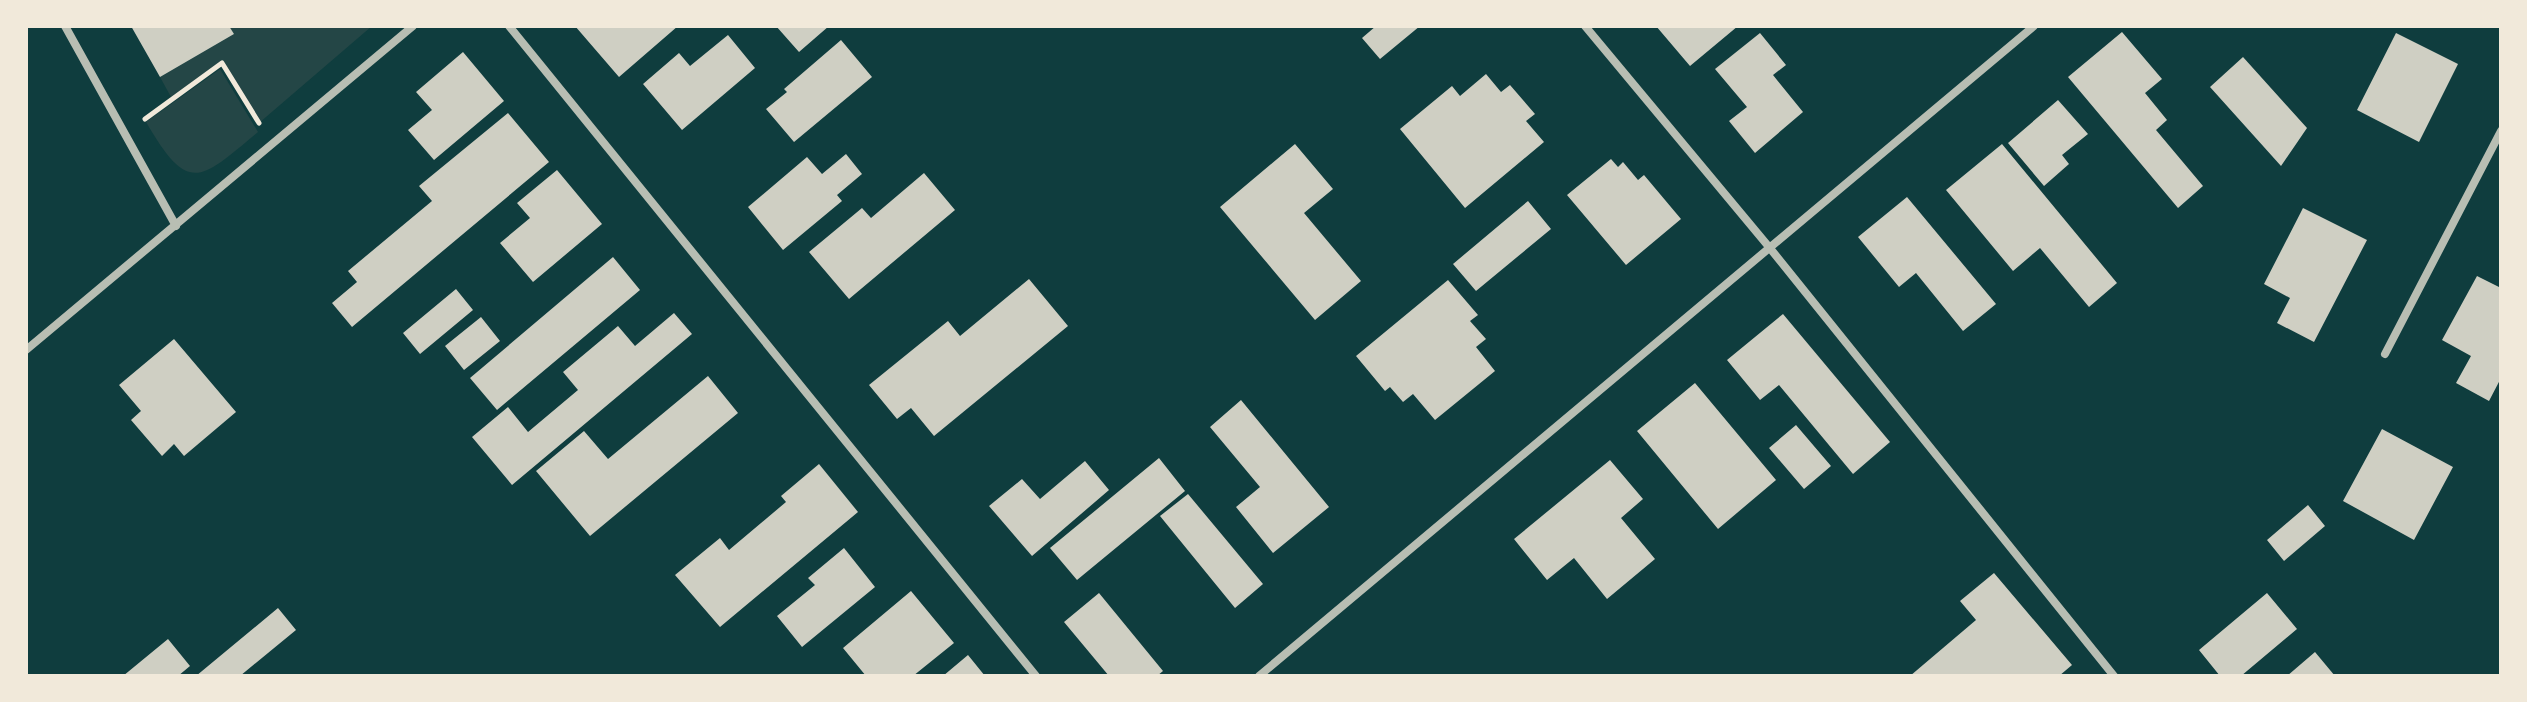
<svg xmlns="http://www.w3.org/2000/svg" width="2527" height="702" viewBox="0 0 2527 702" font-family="Karla,sans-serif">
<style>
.green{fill:#244646}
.building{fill:#cfcfc3}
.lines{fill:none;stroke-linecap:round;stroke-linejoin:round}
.path{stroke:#f1e9da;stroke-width:5}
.minor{stroke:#b8beb3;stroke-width:8}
</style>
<rect width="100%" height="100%" fill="#0f3d3e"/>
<path class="green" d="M 229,26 L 372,26 L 259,123 L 223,60 L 171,97 L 160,77 L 234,34 Z
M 220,69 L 258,132 C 200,180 189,196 146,122 Z"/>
<path class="building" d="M 131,26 L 229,26 L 234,34 L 160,77 Z
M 575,26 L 678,26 L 619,77 Z
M 776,26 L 829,26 L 799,52 Z
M 1376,26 L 1420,26 L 1380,59 L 1362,38 Z
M 1656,26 L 1738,26 L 1690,66 Z
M 2122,32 L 2162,79 L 2145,93 L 2167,120 L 2156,130 L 2203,186 L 2178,208 L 2068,77 Z
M 1760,33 L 1786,65 L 1773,75 L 1803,112 L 1755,153 L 1729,121 L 1747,107 L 1715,69 Z
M 2396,33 L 2458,64 L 2419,142 L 2357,110 Z
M 728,35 L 755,68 L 682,130 L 643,84 L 679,53 L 690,66 Z
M 841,40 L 872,77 L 794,142 L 766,109 L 787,92 L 784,89 Z
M 463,52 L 504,101 L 434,160 L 408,130 L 432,110 L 416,92 Z
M 2243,57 L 2307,128 L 2281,166 L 2210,87 Z
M 1486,74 L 1501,92 L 1510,85 L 1535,114 L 1526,121 L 1544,142 L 1465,208 L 1400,129 L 1452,86 L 1460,96 Z
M 2058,100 L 2088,134 L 2062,155 L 2069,164 L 2044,186 L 2008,143 Z
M 508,113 L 549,162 L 352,327 L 332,303 L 357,282 L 348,271 L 432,201 L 419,186 Z
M 1295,144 L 1333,189 L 1304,213 L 1361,281 L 1315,320 L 1220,207 Z
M 2002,144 L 2117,283 L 2089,307 L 2040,248 L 2013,271 L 1946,190 Z
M 846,154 L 862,174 L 837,195 L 842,201 L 783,250 L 748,207 L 807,157 L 822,174 Z
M 1611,159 L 1618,167 L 1623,162 L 1638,180 L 1644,175 L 1681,219 L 1626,265 L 1567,195 Z
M 557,170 L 602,224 L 533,282 L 500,243 L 530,218 L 517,203 Z
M 924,173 L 955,210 L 849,299 L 809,252 L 862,208 L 871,218 Z
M 1907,197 L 1996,304 L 1963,331 L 1916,273 L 1899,287 L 1858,237 Z
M 1528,201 L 1551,229 L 1476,291 L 1453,264 Z
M 2303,208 L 2367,240 L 2314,342 L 2277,323 L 2290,298 L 2264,284 Z
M 613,257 L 640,290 L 497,410 L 470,378 Z
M 2477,276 L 2501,288 L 2501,378 L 2489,401 L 2456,383 L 2471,356 L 2442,340 Z
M 1029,279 L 1068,326 L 934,436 L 911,408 L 897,419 L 869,385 L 948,321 L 960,336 Z
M 1448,280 L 1478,315 L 1470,321 L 1486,339 L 1476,347 L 1495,371 L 1435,420 L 1413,394 L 1403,402 L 1390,387 L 1385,391 L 1356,356 Z
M 456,289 L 473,310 L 420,354 L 403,333 Z
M 674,313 L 692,334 L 512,485 L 472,437 L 508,407 L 528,432 L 578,390 L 563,372 L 618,326 L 635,346 Z
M 1783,314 L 1890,442 L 1853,474 L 1779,385 L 1760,400 L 1727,360 Z
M 481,317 L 500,341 L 464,370 L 445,346 Z
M 174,339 L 236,412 L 184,456 L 174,444 L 162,456 L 131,420 L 141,411 L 119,385 Z
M 708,376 L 738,413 L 590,536 L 536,471 L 584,431 L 608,459 Z
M 1695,383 L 1776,480 L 1718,529 L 1637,431 Z
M 1241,400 L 1329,507 L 1273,553 L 1236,507 L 1260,487 L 1210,427 Z
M 1796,425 L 1831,466 L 1804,489 L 1769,448 Z
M 2382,429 L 2453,467 L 2414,540 L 2343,501 Z
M 1159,458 L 1185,491 L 1077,580 L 1050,548 Z
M 1610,460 L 1643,499 L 1621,518 L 1655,559 L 1607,599 L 1574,558 L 1547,580 L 1514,539 Z
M 1085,461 L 1109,490 L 1032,556 L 989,506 L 1022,479 L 1040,499 Z
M 819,464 L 858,512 L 720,627 L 675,575 L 720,538 L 729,550 L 786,502 L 781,496 Z
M 1188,494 L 1263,584 L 1235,608 L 1160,516 Z
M 2308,505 L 2325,526 L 2284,561 L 2267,540 Z
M 844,548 L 875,587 L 802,647 L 777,616 L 815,585 L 808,578 Z
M 1994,573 L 2072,665 L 2059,676 L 1910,676 L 1976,620 L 1960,601 Z
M 911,591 L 954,643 L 913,676 L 866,676 L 843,648 Z
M 1099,593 L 1163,671 L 1157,676 L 1109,676 L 1064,622 Z
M 2267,593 L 2297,629 L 2241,676 L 2220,676 L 2199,650 Z
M 278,608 L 296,630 L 240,676 L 196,676 Z
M 168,639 L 190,666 L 178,676 L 123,676 Z
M 2315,652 L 2335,676 L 2287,676 Z
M 968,655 L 985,676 L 943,676 Z"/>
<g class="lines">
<path class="path" d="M 145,119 L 222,63 L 259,123"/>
<path class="minor" d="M 65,26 L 176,226
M 509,26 L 1036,676
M 1585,26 L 1769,247 L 2114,676
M 26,350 L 413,26
M 2385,354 L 2501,131
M 1259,676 L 2034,26"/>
</g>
<rect width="2527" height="702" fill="none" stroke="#f1e9da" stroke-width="56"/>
</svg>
